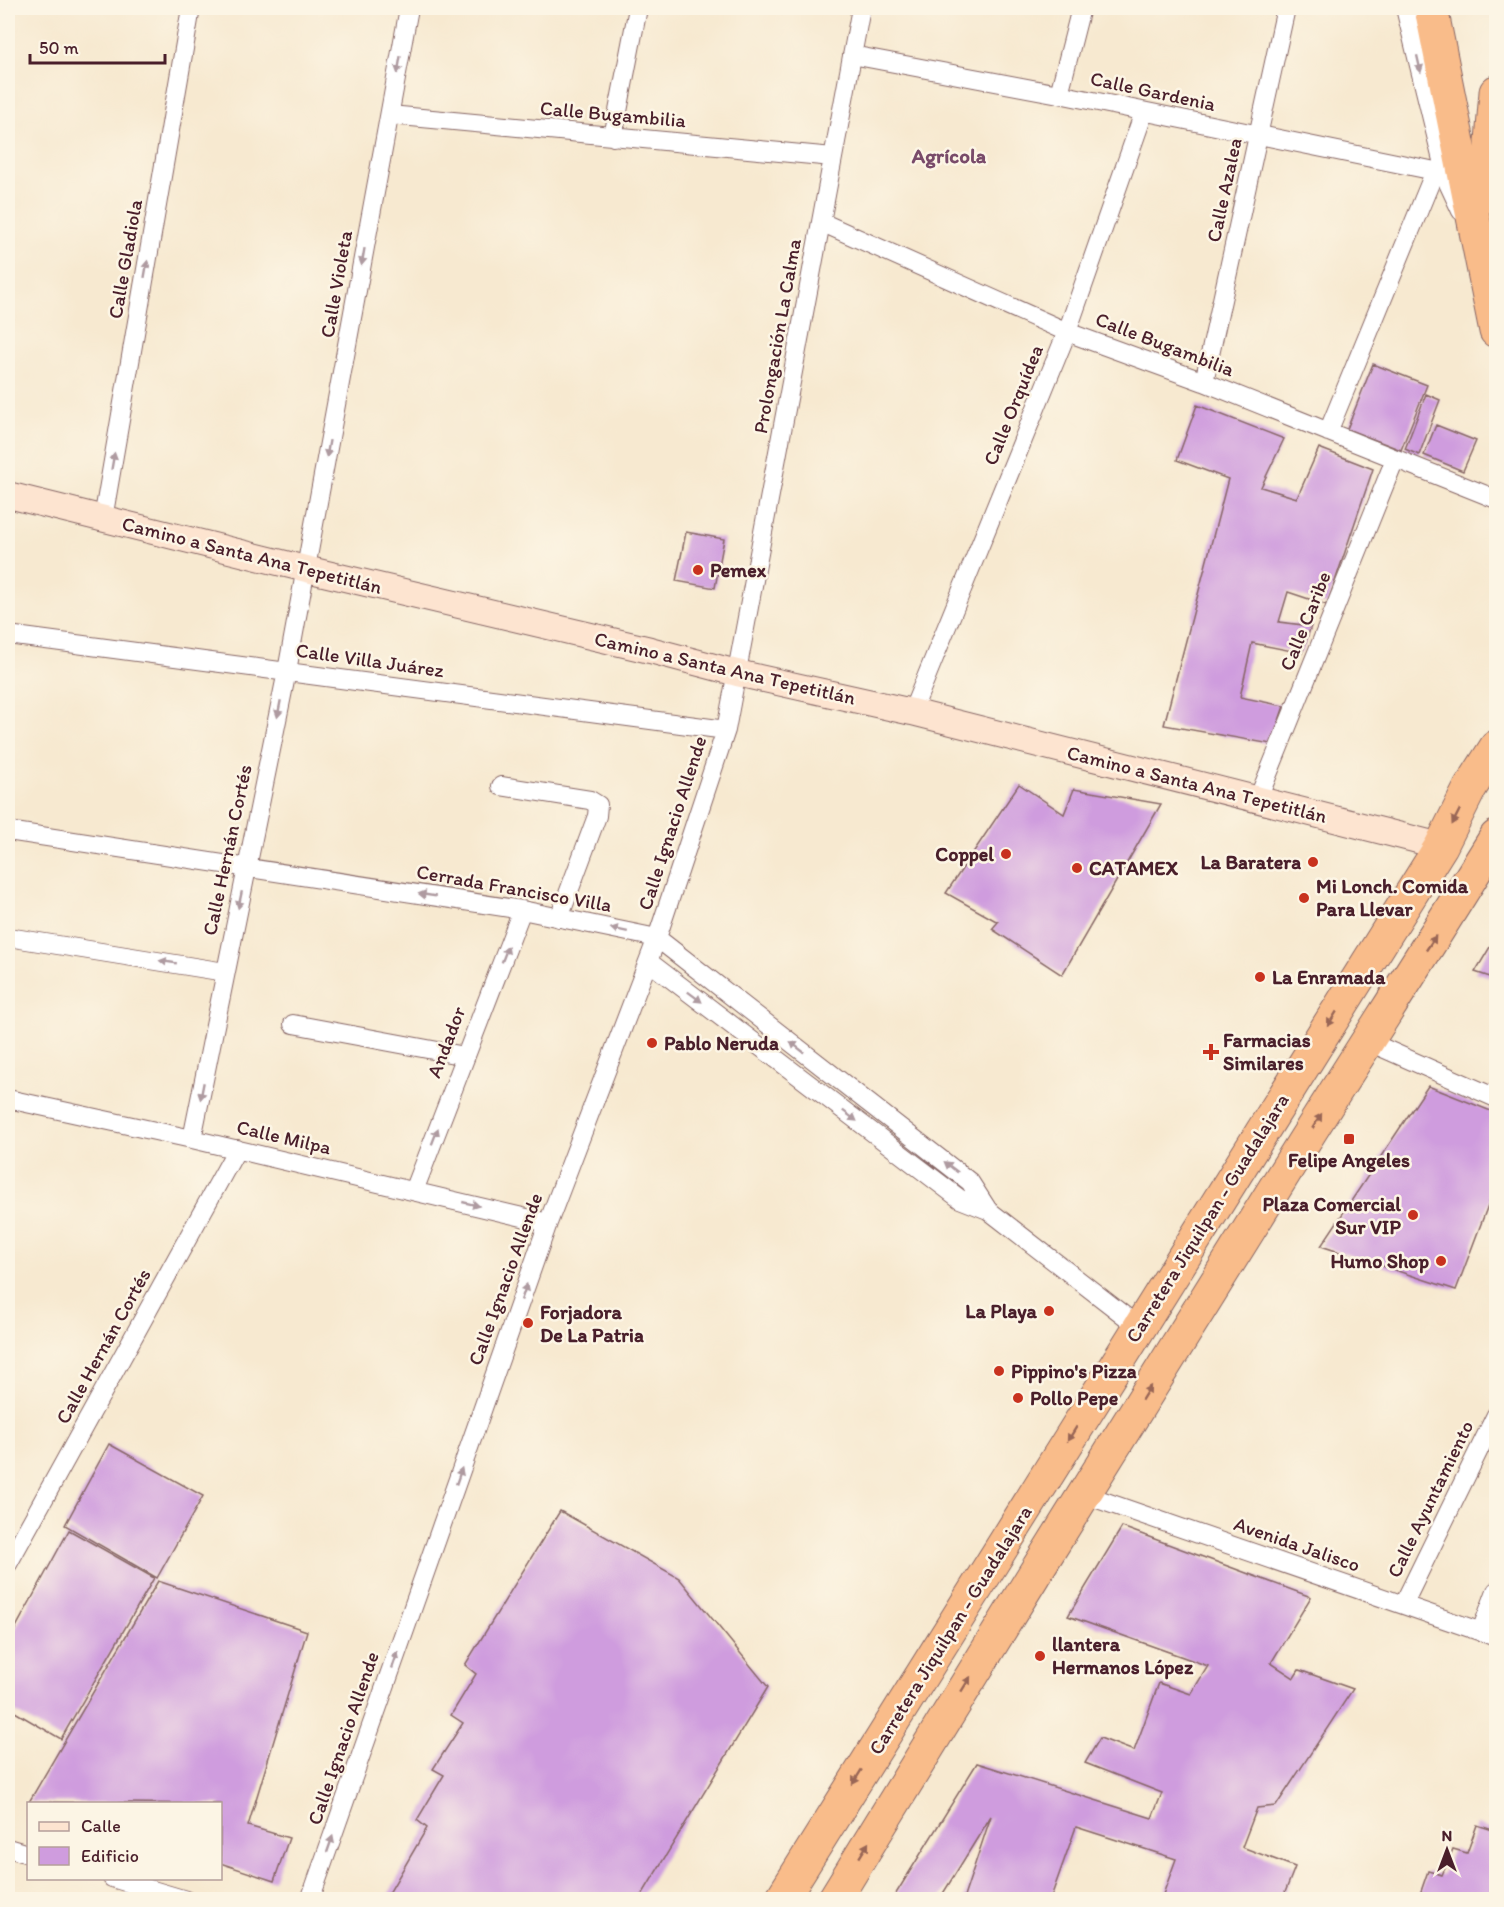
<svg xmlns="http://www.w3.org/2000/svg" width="1504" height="1907" viewBox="0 0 1504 1907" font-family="Itim,sans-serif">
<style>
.building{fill:#cf9cde}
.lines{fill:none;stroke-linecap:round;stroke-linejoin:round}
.street-casing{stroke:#876665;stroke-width:20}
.secondary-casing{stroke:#876665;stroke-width:28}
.highway-casing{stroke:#876665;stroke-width:35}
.street{stroke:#fff;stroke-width:18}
.secondary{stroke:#fde4d0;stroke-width:26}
.highway{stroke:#f9bc8a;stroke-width:33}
.oneway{fill:#ae9aa0}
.oneway2{fill:#996656}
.poi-dot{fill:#c8321e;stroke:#fcf5e5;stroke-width:2}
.labels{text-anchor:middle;stroke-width:5;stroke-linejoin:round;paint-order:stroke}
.street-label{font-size:20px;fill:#4a1f2b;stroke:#fcf5e5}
.poi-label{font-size:20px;font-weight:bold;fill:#4a1f2b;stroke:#fcf5e5;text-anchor:start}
.neighbourhood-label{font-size:21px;font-weight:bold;fill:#794b6a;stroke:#fcf5e5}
</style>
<rect width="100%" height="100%" fill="#fcf5e5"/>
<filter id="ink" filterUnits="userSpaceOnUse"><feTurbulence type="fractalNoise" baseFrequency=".0167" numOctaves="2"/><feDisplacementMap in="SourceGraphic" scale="12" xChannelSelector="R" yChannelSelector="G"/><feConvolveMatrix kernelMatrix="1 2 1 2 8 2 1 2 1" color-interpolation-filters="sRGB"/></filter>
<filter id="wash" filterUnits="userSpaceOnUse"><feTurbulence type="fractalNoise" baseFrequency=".008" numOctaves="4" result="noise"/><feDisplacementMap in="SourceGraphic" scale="24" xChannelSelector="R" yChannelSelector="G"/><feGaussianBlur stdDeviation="1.35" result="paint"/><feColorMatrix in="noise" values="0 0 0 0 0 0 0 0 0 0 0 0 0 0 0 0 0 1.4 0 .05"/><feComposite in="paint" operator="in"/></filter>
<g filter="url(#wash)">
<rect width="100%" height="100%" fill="#f7e9d0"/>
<g id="blocks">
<path class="building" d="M 1373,364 L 1427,385 L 1401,450 L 1347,429 Z
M 1426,394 L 1440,400 L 1419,455 L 1405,449 Z
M 1197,405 L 1284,439 L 1261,487 L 1297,498 L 1319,448 L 1373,469 L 1327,605 L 1288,592 L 1279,622 L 1311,626 L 1302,653 L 1252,643 L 1240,697 L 1284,706 L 1271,744 L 1164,725 L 1228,479 L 1177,460 Z
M 1436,425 L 1476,441 L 1463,471 L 1424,455 Z
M 686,532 L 724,539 L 715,588 L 676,581 Z
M 1019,784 L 1064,814 L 1074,789 L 1161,804 L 1062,975 L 992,929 L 998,922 L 946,893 Z
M 1496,937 L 1496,979 L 1475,972 Z
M 1428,1086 L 1496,1113 L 1496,1184 L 1456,1290 L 1321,1246 Z
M 109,1444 L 203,1496 L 157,1578 L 65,1525 Z
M 560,1511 L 679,1578 L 768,1687 L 639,1900 L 385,1900 L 427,1828 L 417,1820 L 444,1775 L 433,1769 L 463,1723 L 451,1715 L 476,1674 L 465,1665 Z
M 1122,1527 L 1311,1597 L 1271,1663 L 1294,1678 L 1299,1670 L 1353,1689 L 1276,1806 L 1257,1808 L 1242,1847 L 1295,1867 L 1282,1900 L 1161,1900 L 1176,1859 L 1076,1827 L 1050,1900 L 963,1900 L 991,1816 L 939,1900 L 892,1900 L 977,1763 L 1152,1818 L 1162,1793 L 1085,1763 L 1100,1738 L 1134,1751 L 1159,1683 L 1191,1694 L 1208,1666 L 1068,1616 Z
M 69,1530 L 154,1578 L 61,1739 L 8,1708 L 8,1642 Z
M 158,1581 L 307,1631 L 248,1826 L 289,1838 L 274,1881 L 220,1863 L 220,1804 L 29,1802 Z
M 1477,1825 L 1496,1831 L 1496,1900 L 1418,1900 L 1428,1871 L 1442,1875 L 1453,1849 L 1467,1853 Z"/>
</g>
</g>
<g filter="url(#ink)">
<use href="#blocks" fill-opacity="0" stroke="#876665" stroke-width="1.5"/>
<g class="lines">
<g class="street-casing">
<path id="street" d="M 1405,8 L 1447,181 L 1461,211
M 852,55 L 1059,94 L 1445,173
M 1059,94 L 1081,8
M 390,115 L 833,157
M 613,137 L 638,8
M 821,222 L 1067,332 L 1204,382 L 1496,499
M 1204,382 L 1286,8
M 1328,432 L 1435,171
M 103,519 L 191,8
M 8,635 L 726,730
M 912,712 L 1067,332 L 1144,112
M 501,786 L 590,800 L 598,805 L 597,816 L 559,918
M 1258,799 L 1395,459
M 8,831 L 522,910 L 657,938 L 970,1182 L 988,1210
M 8,937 L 225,972
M 649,962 L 960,1199 L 988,1210 L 1139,1327
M 293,1024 L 465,1056
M 1367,1041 L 1496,1098
M 8,1099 L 192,1139 L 548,1223
M 192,1139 L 287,671 L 409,8
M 414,1191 L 522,910
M 1083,1494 L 1496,1637
M 8,1564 L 237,1149
M 1404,1603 L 1496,1415
M 1481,1631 L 1496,1591
M 8,1848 L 28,1854
M 112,1878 L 186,1900
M 310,1900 L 548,1223 L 657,938 L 726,730 L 861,8"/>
</g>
<g class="secondary-casing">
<path id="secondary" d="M 8,495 L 306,569 L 650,650 L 737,673 L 912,712 L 1441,846"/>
</g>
<g class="highway-casing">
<path id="highway" d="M 1431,8 L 1496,331
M 1496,92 L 1492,141 L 1496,197
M 781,1900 L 1441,846 L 1470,788 L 1496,747
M 834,1900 C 984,1655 1135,1410 1288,1167 C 1357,1056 1428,948 1496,837"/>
</g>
<use href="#street" class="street"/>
<use href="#secondary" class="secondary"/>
<use href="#highway" class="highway"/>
</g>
<defs><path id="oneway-solid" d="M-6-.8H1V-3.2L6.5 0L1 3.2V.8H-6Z" transform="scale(1.5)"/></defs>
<g class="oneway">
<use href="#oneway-solid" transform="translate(1419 64) rotate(77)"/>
<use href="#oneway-solid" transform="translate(399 65) rotate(100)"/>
<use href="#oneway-solid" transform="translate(363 257) rotate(100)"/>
<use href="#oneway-solid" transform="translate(146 269) rotate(-80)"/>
<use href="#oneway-solid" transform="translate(328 449) rotate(100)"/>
<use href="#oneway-solid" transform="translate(113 461) rotate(-80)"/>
<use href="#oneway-solid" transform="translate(279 709) rotate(101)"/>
<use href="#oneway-solid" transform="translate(427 895) rotate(-171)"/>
<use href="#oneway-solid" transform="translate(240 900) rotate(102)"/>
<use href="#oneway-solid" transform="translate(619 930) rotate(-168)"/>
<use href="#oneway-solid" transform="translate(505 954) rotate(-69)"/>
<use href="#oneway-solid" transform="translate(168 962) rotate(-171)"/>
<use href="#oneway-solid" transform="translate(695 997) rotate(37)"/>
<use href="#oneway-solid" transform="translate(797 1047) rotate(-142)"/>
<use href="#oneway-solid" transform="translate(202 1091) rotate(101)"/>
<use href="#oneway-solid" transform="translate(850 1116) rotate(37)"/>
<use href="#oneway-solid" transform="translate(435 1136) rotate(-69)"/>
<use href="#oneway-solid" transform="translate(951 1167) rotate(-142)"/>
<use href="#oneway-solid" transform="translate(471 1204) rotate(13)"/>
<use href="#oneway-solid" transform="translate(524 1292) rotate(-71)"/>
<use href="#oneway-solid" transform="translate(459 1476) rotate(-71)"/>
<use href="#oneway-solid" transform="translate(395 1660) rotate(-71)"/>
<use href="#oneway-solid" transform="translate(330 1844) rotate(-71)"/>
</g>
<g class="oneway2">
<use href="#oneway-solid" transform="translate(1456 817) rotate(117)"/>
<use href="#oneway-solid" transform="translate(1431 943) rotate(-56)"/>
<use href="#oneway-solid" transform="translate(1332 1019) rotate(122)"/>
<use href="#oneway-solid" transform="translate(1317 1121) rotate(-58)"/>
<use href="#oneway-solid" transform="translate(1146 1393) rotate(-58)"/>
<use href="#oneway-solid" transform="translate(1072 1434) rotate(122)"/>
<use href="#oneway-solid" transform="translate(966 1684) rotate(-58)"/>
<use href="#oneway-solid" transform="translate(857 1777) rotate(122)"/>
<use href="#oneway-solid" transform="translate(864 1850) rotate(-58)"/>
</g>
</g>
<g class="poi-dot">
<circle cx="698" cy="570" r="6"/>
<circle cx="1006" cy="854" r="6"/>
<circle cx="1313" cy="862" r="6"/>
<circle cx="1077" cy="868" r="6"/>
<circle cx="1304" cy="898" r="6"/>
<circle cx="1260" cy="977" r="6"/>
<circle cx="652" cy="1043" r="6"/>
<path d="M1208 1043h6v6h6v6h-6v6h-6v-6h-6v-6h6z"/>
<rect x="1343" y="1133" width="12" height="12" rx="3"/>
<circle cx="1413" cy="1215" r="6"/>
<circle cx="1441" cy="1261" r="6"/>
<circle cx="1049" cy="1311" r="6"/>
<circle cx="528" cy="1323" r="6"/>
<circle cx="999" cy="1371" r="6"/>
<circle cx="1018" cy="1398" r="6"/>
<circle cx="1040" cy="1656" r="6"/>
</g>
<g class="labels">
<g class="street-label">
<text transform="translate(1153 91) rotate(12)" y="7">Calle Gardenia</text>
<text transform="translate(613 114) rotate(5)" y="7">Calle Bugambilia</text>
<text transform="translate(1224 190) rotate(-78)" y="7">Calle Azalea</text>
<text transform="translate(125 259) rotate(-80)" y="7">Calle Gladiola</text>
<text transform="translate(336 284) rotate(-80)" y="7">Calle Violeta</text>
<text transform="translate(777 336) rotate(-80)" y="7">Prolongación La Calma</text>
<text transform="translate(1165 344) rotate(21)" y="7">Calle Bugambilia</text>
<text transform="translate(1013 405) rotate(-68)" y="7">Calle Orquídea</text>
<text transform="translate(252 555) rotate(14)" y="7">Camino a Santa Ana Tepetitlán</text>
<text transform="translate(1305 621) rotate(-68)" y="7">Calle Caribe</text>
<text transform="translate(370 660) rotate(8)" y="7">Calle Villa Juárez</text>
<text transform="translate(725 668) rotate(13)" y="7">Camino a Santa Ana Tepetitlán</text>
<text transform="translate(1197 784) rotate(14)" y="7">Camino a Santa Ana Tepetitlán</text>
<text transform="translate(672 823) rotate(-72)" y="7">Calle Ignacio Allende</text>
<text transform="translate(227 850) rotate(-78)" y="7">Calle Hernán Cortés</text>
<text transform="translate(514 888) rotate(10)" y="7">Cerrada Francisco Villa</text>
<text transform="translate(446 1042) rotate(-69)" y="7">Andador</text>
<text transform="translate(284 1137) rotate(13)" y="7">Calle Milpa</text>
<text transform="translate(1207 1218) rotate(-58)" y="7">Carretera Jiquilpan - Guadalajara</text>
<text transform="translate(505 1279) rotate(-70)" y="7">Calle Ignacio Allende</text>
<text transform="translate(103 1346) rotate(-61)" y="7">Calle Hernán Cortés</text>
<text transform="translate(1430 1499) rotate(-64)" y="7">Calle Ayuntamiento</text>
<text transform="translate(1297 1544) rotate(19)" y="7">Avenida Jalisco</text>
<text transform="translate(950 1630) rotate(-58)" y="7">Carretera Jiquilpan - Guadalajara</text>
<text transform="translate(343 1738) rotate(-71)" y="7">Calle Ignacio Allende</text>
</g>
<g class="poi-label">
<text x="710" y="577">Pemex</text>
<text x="994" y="861" text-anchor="end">Coppel</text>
<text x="1301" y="869" text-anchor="end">La Baratera</text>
<text x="1089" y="875">CATAMEX</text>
<text x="1316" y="893">Mi Lonch. Comida<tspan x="1316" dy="23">Para Llevar</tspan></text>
<text x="1272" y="984">La Enramada</text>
<text x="1223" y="1047">Farmacias<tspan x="1223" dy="23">Similares</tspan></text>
<text x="664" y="1050">Pablo Neruda</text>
<text x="1349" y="1167" text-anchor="middle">Felipe Angeles</text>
<text x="1401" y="1211" text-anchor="end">Plaza Comercial<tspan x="1401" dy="23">Sur VIP</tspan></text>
<text x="1429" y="1268" text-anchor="end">Humo Shop</text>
<text x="1037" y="1318" text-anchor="end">La Playa</text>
<text x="540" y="1319">Forjadora<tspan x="540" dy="23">De La Patria</tspan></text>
<text x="1011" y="1378">Pippino's Pizza</text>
<text x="1030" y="1405">Pollo Pepe</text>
<text x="1052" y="1651">llantera<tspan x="1052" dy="23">Hermanos López</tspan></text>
</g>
<g class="neighbourhood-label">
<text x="949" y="163">Agrícola</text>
</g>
</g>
<rect width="1504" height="1907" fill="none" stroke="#fcf5e5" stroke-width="30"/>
<rect x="27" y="1802" width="195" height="78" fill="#fcf5e5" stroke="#b59f9b" stroke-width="1.5"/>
<rect x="39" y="1822" width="30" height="9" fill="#fde4d0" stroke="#b59f9b" stroke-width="1.5"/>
<text x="81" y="1832" font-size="18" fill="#4a1f2b">Calle</text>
<rect x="39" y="1847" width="30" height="18" fill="#cf9cde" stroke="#b59f9b" stroke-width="1.5"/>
<text x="81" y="1862" font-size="18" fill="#4a1f2b">Edificio</text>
<g transform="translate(1447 1850)" stroke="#fcf5e5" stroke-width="4.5" paint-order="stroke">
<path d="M0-4.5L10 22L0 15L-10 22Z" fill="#4a1f2b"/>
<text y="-9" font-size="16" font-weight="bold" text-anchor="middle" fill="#4a1f2b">N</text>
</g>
<path d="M30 54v9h135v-9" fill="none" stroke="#4a1f2b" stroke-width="3"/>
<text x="39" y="54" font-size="18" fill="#4a1f2b" stroke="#fcf5e5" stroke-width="4.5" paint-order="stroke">50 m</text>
</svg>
